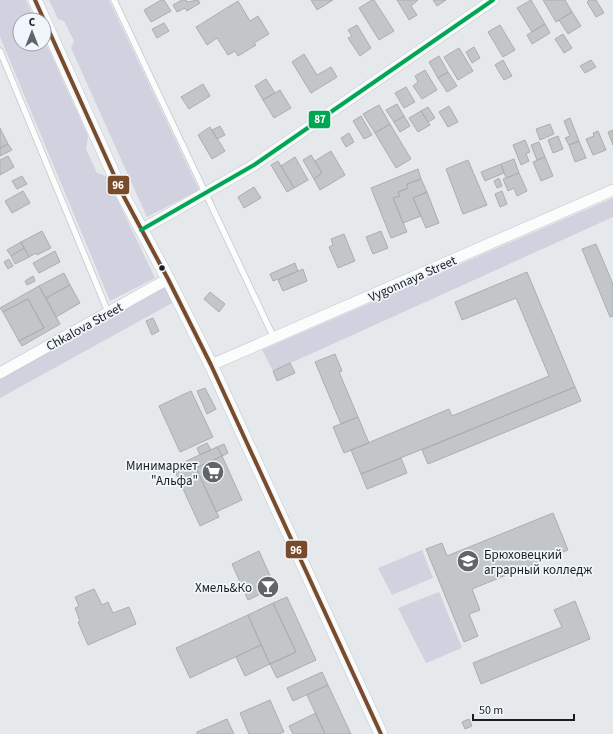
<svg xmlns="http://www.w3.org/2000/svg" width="613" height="734" viewBox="0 0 613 734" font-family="'Source Sans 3',sans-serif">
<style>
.green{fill:#d1d1df}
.building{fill:#c3c6c8;stroke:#abaeb0}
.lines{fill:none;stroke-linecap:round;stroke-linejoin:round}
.service-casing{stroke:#c4c7c9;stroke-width:7}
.minor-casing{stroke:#c4c7c9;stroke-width:12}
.tertiary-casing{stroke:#c4c7c9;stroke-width:14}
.service{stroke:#fbfcfc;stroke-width:5.5}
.minor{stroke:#fbfcfc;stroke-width:11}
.tertiary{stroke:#fbfcfc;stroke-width:13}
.bus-1-casing{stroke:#f0f6fc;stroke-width:7}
.bus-2-casing{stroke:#f0f6fc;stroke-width:7}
.bus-1{stroke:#7a4b2a;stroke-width:4}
.bus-2{stroke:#00a651;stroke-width:4}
.bus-dot{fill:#1b1e20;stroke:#f0f6fc;stroke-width:1.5}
.labels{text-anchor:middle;stroke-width:3.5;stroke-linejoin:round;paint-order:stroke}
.street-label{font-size:13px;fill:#1b1e20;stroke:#f0f6fc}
.poi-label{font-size:13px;fill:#1b1e20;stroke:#f0f6fc;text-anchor:end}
.line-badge{stroke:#f0f6fc;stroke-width:1.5}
.badge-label{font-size:11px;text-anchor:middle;font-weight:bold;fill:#fff}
</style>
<rect width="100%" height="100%" fill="#e5e9ec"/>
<path class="green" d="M 0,0 L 26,0 L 35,20 L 20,20 L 20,44 L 44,44 L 44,39 L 88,136 L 86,149 L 97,173 L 106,176 L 155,278 L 110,301 L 0,37 Z
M 49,0 L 109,0 L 199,190 L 147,217 L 71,48 L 74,41 L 64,21 L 58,19 Z
M 613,198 L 613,217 L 273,371 L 262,350 Z
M 167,286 L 174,302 L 0,398 L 0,378 Z
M 422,550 L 433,578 L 392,595 L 378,568 Z
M 439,592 L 462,648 L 426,663 L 398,608 Z"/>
<path class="building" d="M 161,0 L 164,0 L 171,11 L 151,22 L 144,10 Z
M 182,0 L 186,0 L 187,2 L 198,0 L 200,3 L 187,11 L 185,8 L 177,12 L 173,5 Z
M 311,0 L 333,0 L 317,10 Z
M 372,0 L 374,0 L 394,31 L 379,40 L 359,8 Z
M 397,0 L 418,0 L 411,6 L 417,15 L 409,20 Z
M 433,0 L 446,0 L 437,6 Z
M 531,0 L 545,24 L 532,32 L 517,8 Z
M 543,0 L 565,0 L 572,12 L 556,22 Z
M 589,0 L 596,0 L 604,13 L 596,17 L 587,2 Z
M 238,1 L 250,21 L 258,16 L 269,34 L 254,43 L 256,45 L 238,56 L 235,51 L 228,55 L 217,38 L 207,45 L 196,27 Z
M 572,12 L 581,26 L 568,34 L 559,20 Z
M 164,23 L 169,31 L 157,38 L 152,29 Z
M 545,24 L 550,33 L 532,44 L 527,35 Z
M 357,25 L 371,48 L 360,56 L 348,38 L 352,36 L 348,30 Z
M 500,25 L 515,50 L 503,57 L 488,32 Z
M 563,34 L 572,48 L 564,53 L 555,39 Z
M 474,47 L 480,58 L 472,63 L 466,52 Z
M 459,48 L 473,71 L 458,80 L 444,57 Z
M 304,54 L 317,75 L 331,67 L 337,77 L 311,93 L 292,62 Z
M 439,56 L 448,72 L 438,78 L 429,62 Z
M 503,60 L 512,76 L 504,80 L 495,65 Z
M 591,60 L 596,67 L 585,73 L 580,66 Z
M 425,70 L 437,90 L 422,99 L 413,86 L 418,82 L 415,76 Z
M 448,72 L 457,86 L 447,92 L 438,78 Z
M 266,79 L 275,93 L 263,100 L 255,86 Z
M 203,84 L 210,96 L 189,109 L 181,97 Z
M 406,87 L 415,102 L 404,108 L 395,93 Z
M 280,90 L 291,108 L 274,118 L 263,100 Z
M 397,104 L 404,116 L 394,122 L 386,110 Z
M 379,105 L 390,124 L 375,133 L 363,114 Z
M 449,106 L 458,122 L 448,127 L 439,112 Z
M 428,107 L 435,118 L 428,122 L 421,111 Z
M 421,111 L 430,125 L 418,132 L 409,118 Z
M 361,116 L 372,135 L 364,139 L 353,121 Z
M 404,116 L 410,126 L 400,132 L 394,122 Z
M 570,118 L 579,141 L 569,145 L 565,138 L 570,136 L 564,121 Z
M 390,124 L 411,159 L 396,168 L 375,133 Z
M 550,124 L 554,134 L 540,140 L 536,129 Z
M 220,126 L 225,135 L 217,139 L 212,130 Z
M 210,127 L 225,151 L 212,159 L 198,135 Z
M 0,128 L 8,144 L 0,148 Z
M 613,130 L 613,145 L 608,132 Z
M 598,131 L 606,150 L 593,155 L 586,139 L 594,136 L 593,133 Z
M 349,133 L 354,142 L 346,147 L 341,138 Z
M 558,136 L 563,149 L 553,153 L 548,140 Z
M 525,140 L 530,152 L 526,154 L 529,161 L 521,165 L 513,145 Z
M 579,141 L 586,158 L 575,162 L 569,145 Z
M 539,142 L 545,157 L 537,160 L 531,145 Z
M 8,144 L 12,150 L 0,156 L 0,148 Z
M 331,151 L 345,175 L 320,190 L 314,179 L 322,173 L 315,161 Z
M 311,155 L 322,173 L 314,179 L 303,160 Z
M 8,156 L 14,167 L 0,175 L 0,160 Z
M 295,157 L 308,180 L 294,188 L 281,166 Z
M 545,157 L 553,176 L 541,181 L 533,162 Z
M 514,159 L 519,173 L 506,178 L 501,164 Z
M 468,160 L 487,205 L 463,214 L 446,169 Z
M 278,161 L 294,188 L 287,192 L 271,165 Z
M 501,164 L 504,173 L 485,181 L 481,172 Z
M 418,169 L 421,179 L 407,184 L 408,188 L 398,192 L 400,196 L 393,198 L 407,232 L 391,238 L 371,188 Z
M 519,173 L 527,191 L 517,196 L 514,188 L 508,191 L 503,179 Z
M 22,176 L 27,184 L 17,189 L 12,181 Z
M 499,178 L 502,186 L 497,188 L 494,181 Z
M 421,179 L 427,192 L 413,198 L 421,216 L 403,223 L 393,198 L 400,196 L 398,192 L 408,188 L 407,184 Z
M 254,187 L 261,198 L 244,208 L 238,197 Z
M 23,191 L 30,203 L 12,213 L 5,201 Z
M 502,191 L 507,204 L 500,207 L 495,194 Z
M 427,192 L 439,223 L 426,228 L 413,198 Z
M 42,231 L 51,248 L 37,255 L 36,253 L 29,257 L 21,242 Z
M 381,231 L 388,248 L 373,254 L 366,237 Z
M 344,234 L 355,261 L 338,268 L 329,247 L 333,245 L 331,239 Z
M 21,242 L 24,248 L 11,256 L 7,250 Z
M 596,244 L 613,284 L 613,316 L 610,317 L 582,249 Z
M 24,248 L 29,257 L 15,264 L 11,256 Z
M 55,251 L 60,262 L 39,273 L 33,263 Z
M 9,259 L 13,266 L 8,269 L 4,262 Z
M 295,263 L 298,271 L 273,281 L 270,274 Z
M 303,269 L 307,281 L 283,291 L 278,280 Z
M 527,272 L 575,387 L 361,474 L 351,450 L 449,409 L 452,416 L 549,376 L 516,298 L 462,320 L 455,302 Z
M 64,273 L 70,285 L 46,298 L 39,286 Z
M 33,276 L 35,281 L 27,285 L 25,281 Z
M 70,285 L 80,303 L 56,317 L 46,298 Z
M 39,286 L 60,324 L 22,346 L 19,341 L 44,328 L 28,299 L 3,312 L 0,308 Z
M 210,292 L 225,304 L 219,312 L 204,299 Z
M 28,299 L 44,328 L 19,341 L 3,312 Z
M 153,318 L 159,331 L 152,335 L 146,321 Z
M 335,354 L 342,371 L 339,372 L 358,417 L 341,424 L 315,362 Z
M 290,363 L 295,373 L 277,381 L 273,371 Z
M 575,387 L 581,401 L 428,464 L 422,450 Z
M 205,388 L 216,409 L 207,414 L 197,391 Z
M 191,391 L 213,437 L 180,452 L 159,406 Z
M 358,417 L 369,443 L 344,453 L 333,427 Z
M 207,443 L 211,450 L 200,455 L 197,448 Z
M 224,444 L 228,453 L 222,456 L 217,447 Z
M 217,447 L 222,456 L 196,468 L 219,517 L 200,526 L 173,467 Z
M 222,456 L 242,500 L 216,512 L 196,468 Z
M 401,458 L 407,473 L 367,489 L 361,474 Z
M 553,513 L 568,550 L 472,589 L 480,610 L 469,614 L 478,636 L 464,642 L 426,549 L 442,543 L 447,556 Z
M 259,551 L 275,587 L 248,600 L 232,564 Z
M 94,589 L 102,605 L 108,602 L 113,613 L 129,607 L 136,624 L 88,645 L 78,622 L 80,621 L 75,608 L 79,606 L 75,597 Z
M 287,597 L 316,660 L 277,678 L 270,664 L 296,652 L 273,603 Z
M 575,601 L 590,639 L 481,684 L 473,663 L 562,627 L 554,610 Z
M 273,603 L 296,652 L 270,664 L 248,615 Z
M 248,615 L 261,645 L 190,678 L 176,648 Z
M 261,645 L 270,664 L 245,676 L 236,657 Z
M 322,672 L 328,685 L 293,701 L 287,688 Z
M 328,685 L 351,734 L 325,734 L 307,695 Z
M 270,700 L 284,732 L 279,734 L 249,734 L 240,713 Z
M 316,713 L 325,734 L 293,734 L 289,726 Z
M 227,719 L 234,734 L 197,734 L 197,732 Z
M 469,719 L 472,726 L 465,729 L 462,722 Z"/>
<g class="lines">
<g class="service-casing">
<path id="service" d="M 114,0 L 274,338
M 0,51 L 108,312"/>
</g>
<g class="minor-casing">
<path id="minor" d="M 141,230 L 254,165 L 493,0
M 211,365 L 613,190
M 0,373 L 168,279"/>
</g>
<g class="tertiary-casing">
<path id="tertiary" d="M 35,0 L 123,195 L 168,279 L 211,365 L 381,734"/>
</g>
<use href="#service" class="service"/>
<use href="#minor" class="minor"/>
<use href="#tertiary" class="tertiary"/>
<g class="bus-1-casing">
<path id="bus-1" d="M 35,0 L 123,195 L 168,279 L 211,365 L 381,734"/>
</g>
<g class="bus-2-casing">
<path id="bus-2" d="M 141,230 L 254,165 L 493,0"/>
</g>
<use href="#bus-1" class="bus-1"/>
<use href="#bus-2" class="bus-2"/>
</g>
<defs>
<g id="supermarket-disc" transform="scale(1.15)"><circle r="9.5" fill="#626567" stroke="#f0f6fc"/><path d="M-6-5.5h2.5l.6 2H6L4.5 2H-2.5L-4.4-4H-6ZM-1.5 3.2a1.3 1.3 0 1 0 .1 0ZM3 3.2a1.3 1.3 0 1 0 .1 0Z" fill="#fff"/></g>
<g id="university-disc" transform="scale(1.15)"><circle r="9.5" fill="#626567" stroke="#f0f6fc"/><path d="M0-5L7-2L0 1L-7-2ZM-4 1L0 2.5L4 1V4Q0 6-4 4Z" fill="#fff"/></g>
<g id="bar-disc" transform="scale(1.15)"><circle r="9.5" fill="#626567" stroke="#f0f6fc"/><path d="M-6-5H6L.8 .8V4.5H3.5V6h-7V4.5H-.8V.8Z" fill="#fff"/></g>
</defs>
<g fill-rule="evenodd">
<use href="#supermarket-disc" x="213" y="472"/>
<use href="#university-disc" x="468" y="561"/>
<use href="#bar-disc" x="268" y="587"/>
</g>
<circle class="bus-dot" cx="162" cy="268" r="3.5"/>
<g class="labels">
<g class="street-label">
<text transform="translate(412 278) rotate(-24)" y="5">Vygonnaya Street</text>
<text transform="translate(84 326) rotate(-29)" y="5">Chkalova Street</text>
</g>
<g class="poi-label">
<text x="198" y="470">Минимаркет<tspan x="198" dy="15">"Альфа"</tspan></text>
<text x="484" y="559" text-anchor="start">Брюховецкий<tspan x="484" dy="15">аграрный колледж</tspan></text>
<text x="252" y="592">Хмель&amp;Ко</text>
</g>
</g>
<g class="line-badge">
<rect x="308" y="110" width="23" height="19" rx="4" fill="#00a651"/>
<rect x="107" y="175" width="23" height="20" rx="4" fill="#7a4b2a"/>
<rect x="285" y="540" width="23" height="19" rx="4" fill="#7a4b2a"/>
</g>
<g class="badge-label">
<text x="320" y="123">87</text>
<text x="118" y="189">96</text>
<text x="296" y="554">96</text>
</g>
<g transform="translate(32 32)"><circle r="19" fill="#f0f6fc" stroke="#9ba0a4"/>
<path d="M0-3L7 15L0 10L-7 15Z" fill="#626567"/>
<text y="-6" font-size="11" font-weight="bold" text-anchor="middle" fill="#1b1e20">С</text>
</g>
<path d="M473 714v6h101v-6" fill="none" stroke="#1b1e20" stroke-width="2"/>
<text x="479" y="714" font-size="12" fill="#1b1e20" stroke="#f0f6fc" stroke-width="3" paint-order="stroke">50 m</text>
</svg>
